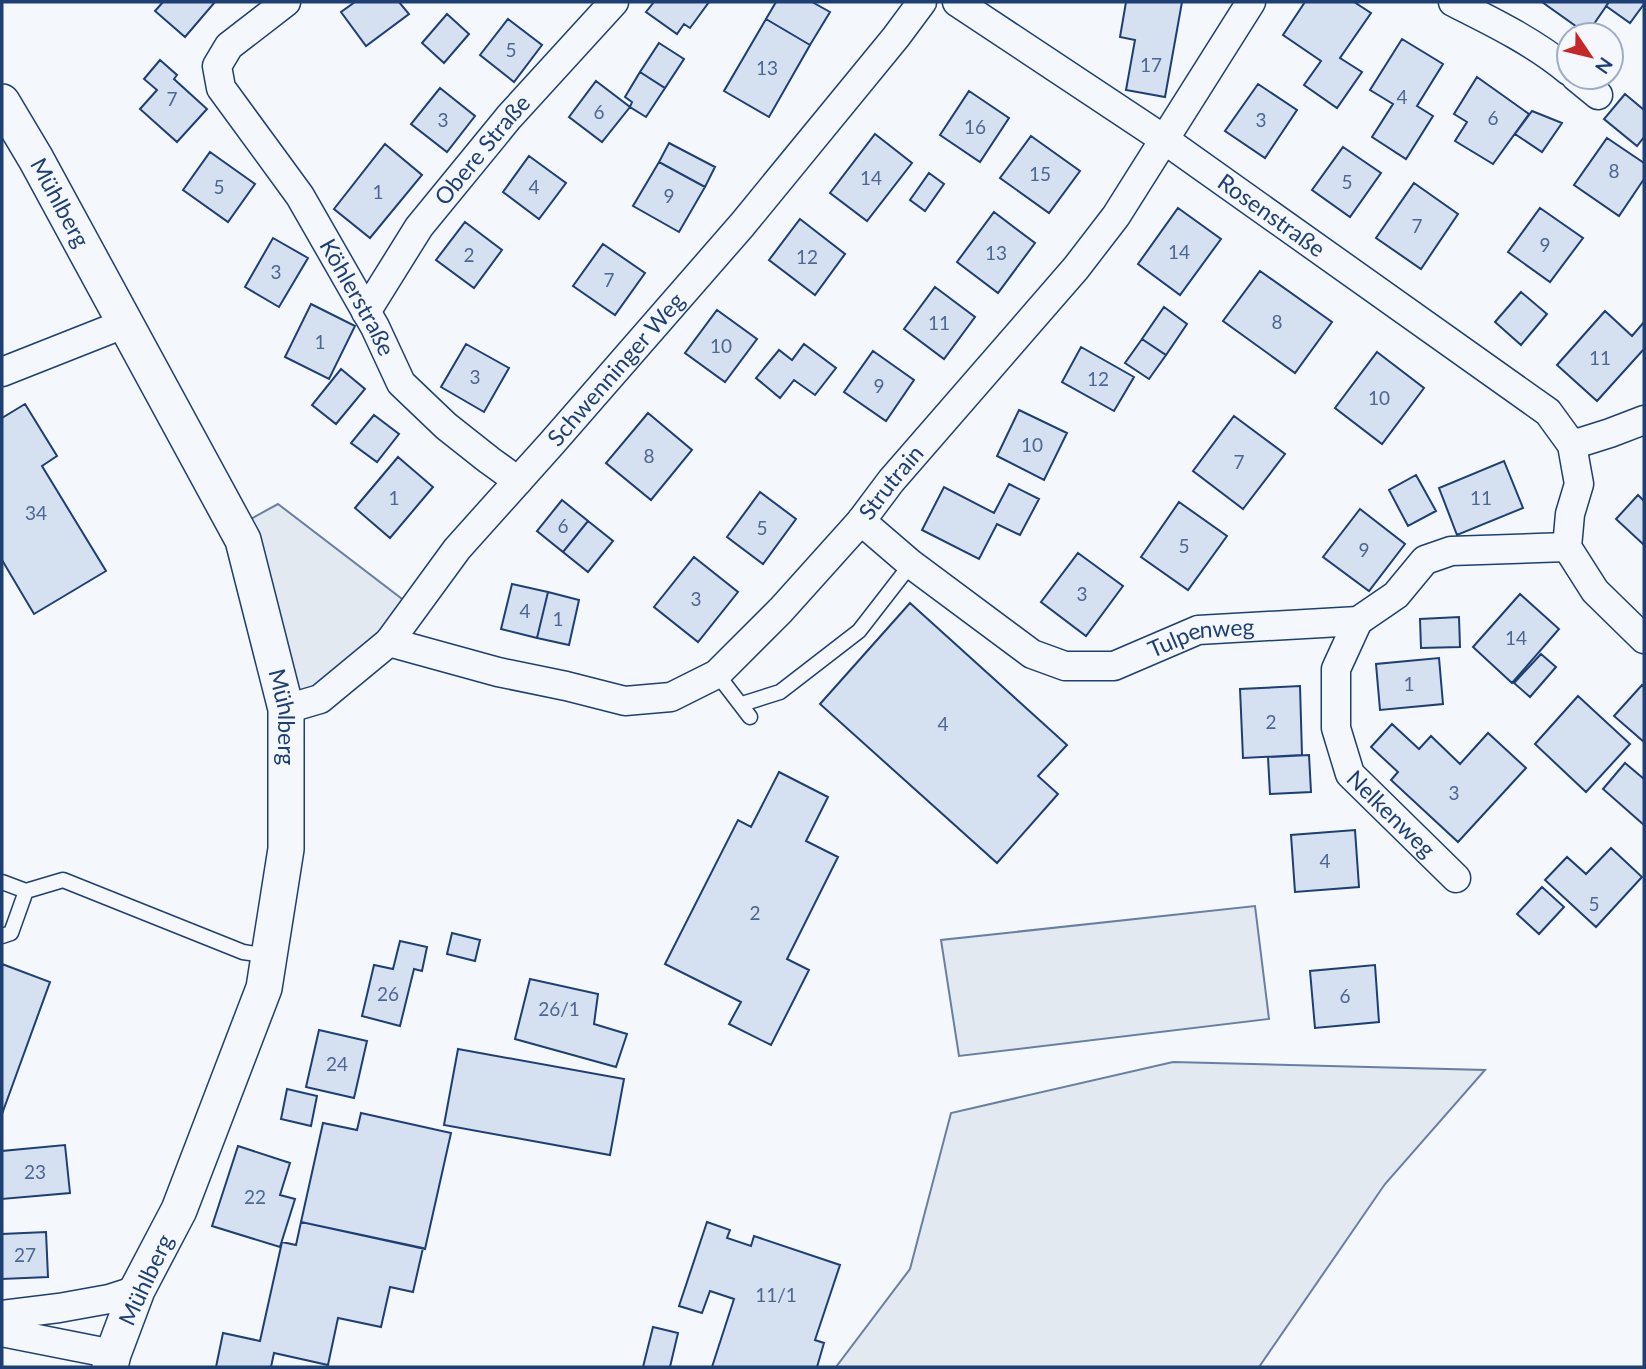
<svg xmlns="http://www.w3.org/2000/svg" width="1646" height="1369" font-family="Lato,sans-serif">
<rect width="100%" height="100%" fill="#f4f7fb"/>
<path fill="#e3e9f0" stroke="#687fa3" stroke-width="2" d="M278 504 406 602 380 638 324 689 292 698 247 521Z
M1255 906 1269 1019 959 1056 941 940Z
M1173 1062 1485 1070 1385 1184 1259 1367H836L910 1269 951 1113Z"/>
<path fill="#d5e0f0" stroke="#1d3f73" stroke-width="2" d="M163 2H215L185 37 155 11Z
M355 2H399L409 14 366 46 341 12Z
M654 2H709L690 28 684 24 677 34 646 12Z
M776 2H812L830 12 810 45 766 19Z
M1126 2H1182L1165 97 1126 90 1135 40 1120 37Z
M1305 2H1354L1371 13 1340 58 1362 72 1337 108 1304 85 1321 61 1283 35Z
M1542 2H1609L1587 34Z
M1609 2H1644V4L1630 23 1606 6Z
M447 14 469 34 444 63 422 43Z
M508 19 542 45 514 82 480 55Z
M766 19 810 45 769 117 724 91Z
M1402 39 1443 64 1417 106 1433 116 1406 159 1372 137 1393 104 1370 90Z
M659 43 684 59 665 88 640 72Z
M160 60 177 75 174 79 207 109 177 142 140 109 157 90 144 79Z
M640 72 665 88 646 117 630 107 632 102 625 97Z
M1477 77 1529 114 1493 164 1455 141 1467 122 1454 114Z
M596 81 630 107 602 142 569 117Z
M1258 84 1297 110 1265 158 1225 131Z
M440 88 475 116 447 152 411 124Z
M969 91 1009 118 980 162 940 135Z
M1625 94 1644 110V137L1637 146 1604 119Z
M1532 111 1562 123 1542 152 1515 134Z
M875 134 912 163 867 221 830 193Z
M1031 136 1080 171 1049 213 1000 178Z
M1607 138 1644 163V179L1619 216 1574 185Z
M669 143 715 167 705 187 659 162Z
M385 144 422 175 370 238 334 209Z
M1343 147 1381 173 1350 217 1312 190Z
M210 152 255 184 228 222 183 190Z
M529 156 566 183 539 219 503 192Z
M659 162 705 187 679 232 633 206Z
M929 173 944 184 925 211 910 200Z
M1414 183 1458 214 1421 269 1376 238Z
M1178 208 1221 239 1180 295 1138 264Z
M1540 208 1583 238 1550 282 1508 252Z
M994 212 1035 243 998 293 957 262Z
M800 219 845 254 815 295 769 260Z
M465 222 502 250 474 288 436 260Z
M273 238 308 258 279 307 245 287Z
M603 244 645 273 615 315 573 286Z
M1260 271 1332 322 1295 373 1223 321Z
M935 287 975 317 944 359 904 329Z
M1521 292 1547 314 1521 345 1495 322Z
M311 304 355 326 329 379 285 357Z
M1164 307 1187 324 1166 355 1142 339Z
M717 310 757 339 725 382 685 353Z
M1605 311 1632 336 1644 322V350H1643L1597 401 1557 365Z
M1142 339 1166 355 1149 379 1125 363Z
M466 344 509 368 484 412 441 387Z
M804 344 836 368 815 395 794 380 780 398 756 378 779 350 792 360Z
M1081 347 1134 377 1114 411 1062 382Z
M873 351 914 380 886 421 844 392Z
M1377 352 1424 388 1382 444 1335 408Z
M341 369 365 389 336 424 312 405Z
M25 404 57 456 42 466 106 571 34 614 2 560V418Z
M1019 410 1067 433 1044 480 997 456Z
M648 413 692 450 651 500 606 463Z
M374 415 399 434 377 462 351 443Z
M1234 416 1285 454 1243 509 1193 471Z
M398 457 433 487 390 538 355 508Z
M1504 461 1523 508 1457 535 1439 488Z
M1416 475 1436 511 1408 526 1389 490Z
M1009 484 1039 499 1020 535 997 524 979 559 922 530 944 487 994 513Z
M760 492 796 519 763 564 727 537Z
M1638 495 1644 501V545L1616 519Z
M562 500 588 521 563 552 537 531Z
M1179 502 1227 536 1188 590 1141 557Z
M1360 509 1405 544 1369 591 1323 557Z
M588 521 613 541 588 572 563 552Z
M1078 553 1123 586 1086 636 1041 602Z
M694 557 738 592 698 642 654 607Z
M512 584 548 592 537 638 501 629Z
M548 592 579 600 569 645 537 638Z
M1520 594 1559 629 1512 683 1473 647Z
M910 603 1067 745 1038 776 1058 794 997 863 820 704Z
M1459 617 1460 647 1421 648 1420 619Z
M1541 654 1556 667 1530 697 1514 683Z
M1439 658 1443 704 1380 710 1376 664Z
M1642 685 1644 687V742L1614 716Z
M1300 686 1302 755 1243 758 1240 689Z
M1578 696 1630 744 1586 792 1535 744Z
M1392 724 1419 749 1431 736 1460 764 1488 733 1526 768 1458 842 1391 780 1398 772 1371 747Z
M1309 755 1311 792 1270 794 1268 757Z
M1625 763 1644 779V825L1603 789Z
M779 772 828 797 806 841 838 857 787 959 809 970 771 1045 729 1024 741 1002 665 964 738 820 751 827Z
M1355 830 1359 887 1295 892 1291 835Z
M1611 848 1642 877 1596 927 1545 880 1567 857 1586 874Z
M1542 887 1564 907 1539 934 1517 914Z
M452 933 480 940 475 961 447 954Z
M400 941 427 947 422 971 414 969 400 1026 362 1016 374 965 393 969Z
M2 964 50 982 2 1114Z
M1375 965 1379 1022 1315 1028 1310 971Z
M530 979 598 994 594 1024 627 1034 616 1067 515 1039Z
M319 1030 367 1041 354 1098 306 1087Z
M458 1049 624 1079 610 1155 444 1125Z
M287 1089 317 1096 311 1126 281 1119Z
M361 1113 451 1133 425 1249 301 1222 323 1123 357 1130Z
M65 1145 70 1193 2 1199V1151Z
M238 1146 290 1163 280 1195 295 1199 280 1247 212 1226Z
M301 1222 423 1248 413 1292 390 1287 381 1327 338 1318 328 1365 274 1353 271 1367H216L223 1333 260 1341 282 1242 296 1245Z
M707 1222 730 1230 727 1238 751 1246 754 1236 840 1265 815 1340 824 1343 817 1367H712L734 1299 710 1291 702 1313 679 1306Z
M46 1232 48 1277 2 1279V1234Z
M653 1327 678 1333 670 1367H643Z"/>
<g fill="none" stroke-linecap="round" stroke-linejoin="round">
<defs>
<path id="service" d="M717 674 750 717
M742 704 780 692 859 631 911 564
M2 882 26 891
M2 936 11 933 26 891 63 880 243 952 269 956"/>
<g id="minor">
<path id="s1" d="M286 2 229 46 217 66 221 88 300 196 375 327 401 383 446 426 489 460 518 481"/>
<path id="s2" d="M957 2 1165 140 1548 412 1572 445 1579 484 1570 514 1567 547 1595 591 1644 639"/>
<path d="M1453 2C1493 22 1534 42 1569 71"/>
<path d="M1576 77 1598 95"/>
<path id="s3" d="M366 312 419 227 509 117 614 2"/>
<path d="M2 372 126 323"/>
<path d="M1572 445 1610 433 1644 420"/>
<path id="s4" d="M861 521 911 564 1032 654 1065 666H1114L1198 630 1358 621 1396 595 1425 560 1451 551 1567 547"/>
<path id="s5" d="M1358 621 1336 669V728L1350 774 1456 878"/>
<path id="s6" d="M389 642 498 672 566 686 625 701 671 697 717 674 781 610 861 521 891 481 1076 268 1116 216 1251 2"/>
<path id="s7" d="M286 709 320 699 389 642 457 549 552 443 742 225 896 37 922 2"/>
<path d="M2 1315 59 1308 109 1299 137 1290"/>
<path d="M2 1332 113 1354"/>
</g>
<g id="tertiary">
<path id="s8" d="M2 102 36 159 243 540 286 709V849L264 988 179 1210 137 1290 113 1354 110 1367"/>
</g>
</defs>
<use href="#service" stroke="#1d3f73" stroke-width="17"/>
<use href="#minor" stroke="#1d3f73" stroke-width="31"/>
<use href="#tertiary" stroke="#1d3f73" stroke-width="38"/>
<use href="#service" stroke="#f4f7fb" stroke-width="14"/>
<use href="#minor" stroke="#f4f7fb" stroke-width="28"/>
<use href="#tertiary" stroke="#f4f7fb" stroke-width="35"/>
</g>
<g text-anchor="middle" stroke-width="5" stroke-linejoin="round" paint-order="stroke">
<g font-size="19" fill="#4b6792">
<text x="511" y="57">5</text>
<text x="1151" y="72">17</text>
<text x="767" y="75">13</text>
<text x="1402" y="104">4</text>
<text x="172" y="106">7</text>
<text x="599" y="119">6</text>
<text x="1493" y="125">6</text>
<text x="443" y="127">3</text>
<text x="1261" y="127">3</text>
<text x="975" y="134">16</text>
<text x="1614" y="178">8</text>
<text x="1040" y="181">15</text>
<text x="871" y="185">14</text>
<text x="1347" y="189">5</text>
<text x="219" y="194">5</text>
<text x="534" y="194">4</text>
<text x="378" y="199">1</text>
<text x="669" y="203">9</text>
<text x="1417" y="233">7</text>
<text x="1545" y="252">9</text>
<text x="1179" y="259">14</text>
<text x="996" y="260">13</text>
<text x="469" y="262">2</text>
<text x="807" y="264">12</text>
<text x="276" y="279">3</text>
<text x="609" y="287">7</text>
<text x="1277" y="329">8</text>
<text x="939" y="330">11</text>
<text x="320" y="349">1</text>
<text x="721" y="353">10</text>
<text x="1600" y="365">11</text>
<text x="475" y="384">3</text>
<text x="1098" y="386">12</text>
<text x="879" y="393">9</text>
<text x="1379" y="405">10</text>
<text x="1032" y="452">10</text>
<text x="649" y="463">8</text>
<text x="1239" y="469">7</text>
<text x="394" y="505">1</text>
<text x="1481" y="505">11</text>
<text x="36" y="520">34</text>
<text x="563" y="533">6</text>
<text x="762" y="535">5</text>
<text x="1184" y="553">5</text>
<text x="1364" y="557">9</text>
<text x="1082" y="601">3</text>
<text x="696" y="606">3</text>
<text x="525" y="618">4</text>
<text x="558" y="626">1</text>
<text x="1516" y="645">14</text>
<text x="1409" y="691">1</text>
<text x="1271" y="729">2</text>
<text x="943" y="731">4</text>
<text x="1454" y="800">3</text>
<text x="1325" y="868">4</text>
<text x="1594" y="911">5</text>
<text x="755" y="920">2</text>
<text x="388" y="1001">26</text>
<text x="1345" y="1003">6</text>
<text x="559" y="1016">26/1</text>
<text x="337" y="1071">24</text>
<text x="35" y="1179">23</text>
<text x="255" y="1204">22</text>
<text x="25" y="1262">27</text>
<text x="776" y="1302">11/1</text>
</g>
<g font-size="23" fill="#1d3f73" stroke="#f4f7fb">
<text dy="8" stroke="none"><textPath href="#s3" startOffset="200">Obere Straße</textPath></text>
<text dy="8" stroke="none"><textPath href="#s8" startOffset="116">Mühlberg</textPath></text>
<text dy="8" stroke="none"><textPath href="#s2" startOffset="380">Rosenstraße</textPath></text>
<text dy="8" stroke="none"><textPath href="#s1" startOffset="368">Köhlerstraße</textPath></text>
<text dy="8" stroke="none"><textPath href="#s7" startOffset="480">Schwenninger Weg</textPath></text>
<text dy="8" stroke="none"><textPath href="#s6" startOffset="600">Strutrain</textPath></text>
<text dy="8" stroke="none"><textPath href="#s4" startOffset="394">Tulpenweg</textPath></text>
<text dy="8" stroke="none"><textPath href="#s8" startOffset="682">Mühlberg</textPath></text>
<text dy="8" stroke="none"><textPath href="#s5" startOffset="217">Nelkenweg</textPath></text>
<text transform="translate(146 1280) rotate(-65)" y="8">Mühlberg</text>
</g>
</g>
<rect width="1646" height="1369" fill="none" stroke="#1d3f73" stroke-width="7"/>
<g transform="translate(1590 56) rotate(125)"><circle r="33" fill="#f4f7fb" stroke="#9eadc5" stroke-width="2"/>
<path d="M0-5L12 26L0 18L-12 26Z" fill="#c62828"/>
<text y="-10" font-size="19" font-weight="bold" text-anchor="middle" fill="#1d3f73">N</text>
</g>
</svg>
